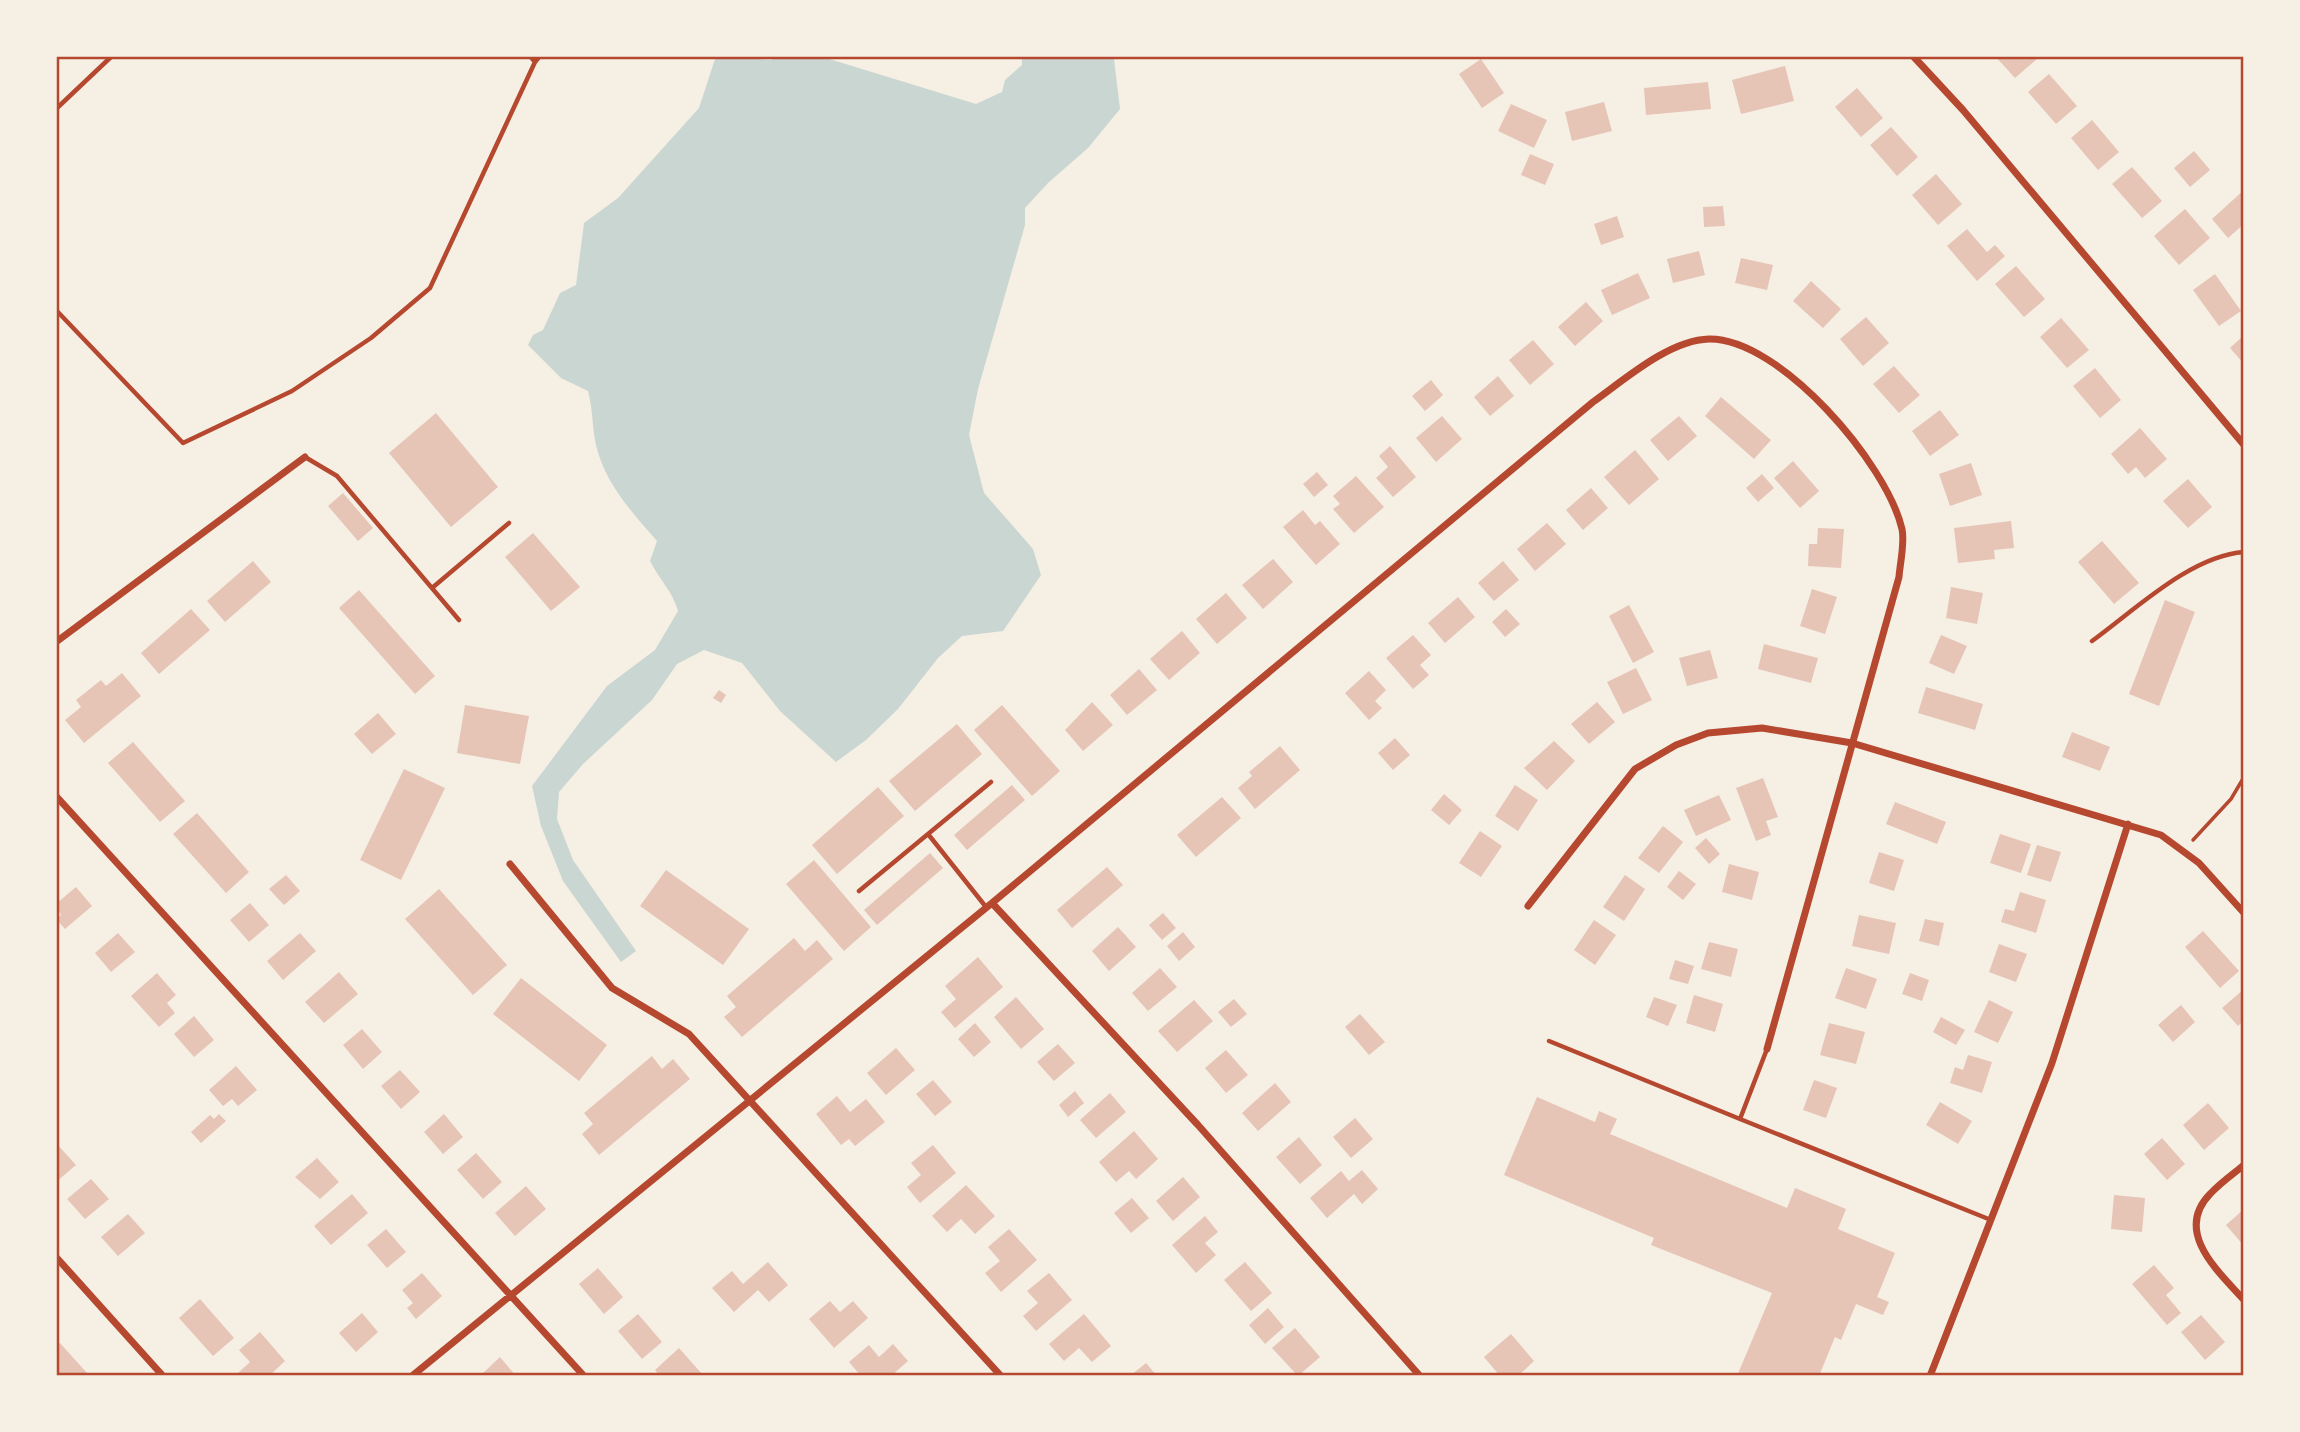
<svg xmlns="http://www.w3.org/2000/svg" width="2300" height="1432" font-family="'Archivo Narrow',sans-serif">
<rect width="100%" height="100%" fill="#f6efe4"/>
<path fill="#c9d6d2" d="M716 56 771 60 776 56 826 58 976 104 1002 92 1005 80 1022 65V56H1116L1114 59 1120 109 1088 148 1048 183 1025 208V225L978 389 969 435 984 493 1033 549 1041 575 1003 631 962 636 938 658 898 709 866 740 836 762 780 711 742 663 704 650 677 664 652 700 583 764 559 792 557 819 573 860 636 951 621 962 563 881 541 826 532 786 607 686 655 650 678 611C673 592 659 579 650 561L657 541C632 512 605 484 596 445 592 427 593 409 588 391L561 378 528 345 533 335 543 330 560 293 576 285 584 223 618 198 699 108Z"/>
<path fill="#e6c5b7" d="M1995 56H2033L2037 59 2015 78Z
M1481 59 1504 93 1482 108 1459 74Z
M1785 66 1794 101 1741 114 1732 80Z
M2049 74 2077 106 2056 124 2028 92Z
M1708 82 1711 109 1646 115 1644 88Z
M1857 88 1883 118 1861 137 1835 107Z
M1604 102 1612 131 1572 141 1565 112Z
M1511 104 1547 120 1534 148 1498 131Z
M2092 120 2119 152 2098 170 2071 138Z
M1891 127 1918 157 1897 176 1870 145Z
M2194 151 2210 170 2190 187 2174 168Z
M1530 154 1554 164 1545 185 1521 175Z
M2132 167 2162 201 2142 218 2112 184Z
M1936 174 1962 204 1938 225 1912 195Z
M2244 190V224L2228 238 2212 219Z
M1723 206 1725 226 1704 227 1703 207Z
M2185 209 2210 238 2179 265 2154 236Z
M1617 216 1624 237 1601 245 1594 224Z
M1967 229 1987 252 1995 245 2005 256 1977 281 1947 246Z
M1699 251 1705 275 1673 283 1667 259Z
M1741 258 1773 265 1767 290 1735 283Z
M2016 266 2045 299 2024 317 1995 284Z
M1638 273 1650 298 1612 315 1601 290Z
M2215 274 2241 311 2219 326 2193 290Z
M1811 281 1841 309 1823 328 1793 301Z
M1586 302 1603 321 1575 346 1558 327Z
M1866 317 1889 343 1863 366 1840 339Z
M2061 318 2089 350 2067 368 2040 337Z
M2244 335V364L2230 348Z
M1533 340 1554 364 1530 385 1509 360Z
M1894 366 1920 395 1899 413 1873 384Z
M2095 368 2121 400 2100 418 2073 386Z
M1498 376 1514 396 1490 416 1474 397Z
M1431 380 1443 395 1425 411 1412 396Z
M1721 397 1771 440 1754 459 1705 416Z
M1940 410 1959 435 1930 456 1912 431Z
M436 413 498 487 451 527 389 453Z
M1442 416 1462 439 1436 462 1416 438Z
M1679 416 1697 436 1668 461 1650 440Z
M2140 428 2167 459 2145 478 2136 467 2128 474 2111 454Z
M1390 446 1416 477 1393 497 1376 478 1388 467 1379 456Z
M1635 450 1659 479 1629 505 1604 477Z
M1793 461 1819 491 1800 508 1774 478Z
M1971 463 1982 495 1950 506 1939 474Z
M1317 472 1328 485 1314 497 1303 484Z
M1762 474 1774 488 1758 502 1746 488Z
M1356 476 1384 507 1354 533 1333 509 1340 504 1333 496Z
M2188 479 2212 507 2188 528 2163 501Z
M1591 488 1608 508 1583 530 1566 510Z
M343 493 373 528 358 541 328 506Z
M1303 510 1315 525 1320 521 1340 544 1316 565 1283 527Z
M2011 521 2014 548 1994 550 1995 559 1958 563 1954 528Z
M1547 523 1566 544 1535 571 1517 549Z
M1818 528 1844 529 1841 568 1808 566 1809 544H1817Z
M533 533 580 587 551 611 505 557Z
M2102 541 2139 583 2114 604 2078 562Z
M1273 559 1293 582 1263 609 1242 585Z
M253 561 271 582 225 622 207 601Z
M1503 561 1519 580 1494 601 1478 583Z
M1951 587 1983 593 1977 624 1946 618Z
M1812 589 1837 597 1825 634 1800 626Z
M359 590 435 676 415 694 339 608Z
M1226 593 1247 618 1217 644 1196 619Z
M1458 597 1475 617 1445 643 1428 623Z
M2165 600 2195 612 2159 706 2129 694Z
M1629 605 1654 652 1633 663 1609 616Z
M191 609 210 630 159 674 141 653Z
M1506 609 1520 624 1505 637 1492 622Z
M1182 631 1200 653 1169 680 1150 659Z
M1413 635 1431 655 1420 665 1429 675 1413 689 1386 658Z
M1941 635 1967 646 1954 674 1929 663Z
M1764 644 1818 658 1811 683 1758 669Z
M1710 650 1718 678 1687 686 1679 658Z
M1636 668 1652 700 1623 714 1607 682Z
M1139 669 1157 690 1127 715 1110 695Z
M1369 671 1386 690 1375 701 1382 708 1369 720 1345 693Z
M122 673 141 696 84 743 65 720 81 707 76 700 101 680 106 686Z
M1926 687 1983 704 1975 730 1918 713Z
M719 690 726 695 721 703 713 698Z
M1092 702 1113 725 1083 751 1065 730Z
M1597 702 1615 722 1589 744 1571 724Z
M465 705 529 716 520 764 457 753Z
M1002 705 1060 771 1032 796 974 730Z
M378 713 396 734 372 754 354 734Z
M957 724 982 754 915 811 889 781Z
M2072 732 2110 747 2100 771 2062 757Z
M1395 738 1410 755 1393 770 1378 753Z
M1554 741 1575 761 1547 790 1524 768Z
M133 742 185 801 160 822 108 763Z
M1280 746 1300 770 1255 809 1238 788 1252 776 1249 772Z
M404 769 445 788 401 880 360 860Z
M1763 778 1778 817 1766 821 1771 835 1756 841 1736 788Z
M1012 785 1025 800 967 850 954 835Z
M1515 785 1538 800 1518 831 1495 816Z
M878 787 904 816 837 874 812 845Z
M1444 794 1462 810 1449 825 1431 810Z
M1719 795 1731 820 1696 836 1684 810Z
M1222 797 1241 818 1196 857 1177 835Z
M1895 802 1946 822 1937 844 1886 824Z
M197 813 249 872 226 893 173 834Z
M1663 826 1683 842 1659 873 1638 858Z
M1480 831 1502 846 1481 877 1459 863Z
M2000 834 2031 844 2021 873 1990 863Z
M1706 838 1720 854 1709 864 1695 848Z
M2037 845 2061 852 2051 882 2027 875Z
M1879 852 1904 860 1894 891 1869 883Z
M930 853 943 868 877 925 864 910Z
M814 860 871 927 844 951 786 884Z
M1729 864 1759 872 1752 900 1722 892Z
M1107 867 1123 885 1072 928 1057 910Z
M666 870 749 929 723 965 640 906Z
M1679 871 1696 884 1683 900 1667 887Z
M286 875 300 891 284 905 269 889Z
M1625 875 1645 889 1624 921 1603 907Z
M76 887 92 906 65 929 56 919 61 915 56 904Z
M439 889 507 965 473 995 405 919Z
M2020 892 2046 900 2036 933 2001 922 2005 909 2014 911Z
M250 903 269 925 249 942 230 920Z
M1163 913 1176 928 1162 940 1149 925Z
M1859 915 1896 923 1889 954 1852 946Z
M1925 919 1944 923 1939 946 1919 941Z
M1594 920 1616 935 1595 965 1574 950Z
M1118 927 1136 947 1109 971 1092 951Z
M2203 931 2239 971 2220 988 2185 947Z
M1183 932 1195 947 1179 961 1167 946Z
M118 933 135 952 111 972 95 953Z
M300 933 316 951 283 980 267 961Z
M794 938 805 951 817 940 833 959 742 1037 724 1017 736 1007 727 996Z
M1709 942 1738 949 1731 977 1701 969Z
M1999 944 2027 954 2016 982 1989 972Z
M978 957 1003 987 955 1028 941 1012 956 999 945 986Z
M1675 960 1694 966 1688 984 1669 979Z
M1160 968 1177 987 1148 1011 1132 993Z
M1846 968 1877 979 1866 1009 1835 998Z
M339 972 358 994 324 1023 305 1002Z
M157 973 176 995 167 1003 175 1013 159 1027 131 996Z
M1910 973 1929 980 1922 1001 1902 994Z
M521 978 607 1045 579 1081 493 1014Z
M2244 989V1020L2238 1026 2222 1008Z
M1694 995 1723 1004 1715 1032 1686 1023Z
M1016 997 1044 1029 1021 1049 994 1017Z
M1654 997 1677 1005 1668 1026 1646 1017Z
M1234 999 1247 1014 1231 1027 1218 1012Z
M1194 1000 1213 1021 1177 1052 1158 1031Z
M1989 1000 2013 1012 1998 1043 1974 1032Z
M2181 1005 2195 1022 2173 1042 2158 1025Z
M1360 1014 1385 1042 1369 1055 1345 1027Z
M194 1016 214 1040 194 1057 174 1034Z
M1941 1017 1965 1030 1956 1045 1933 1032Z
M975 1023 991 1042 974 1057 958 1039Z
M1829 1023 1865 1032 1856 1064 1820 1055Z
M362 1029 382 1052 363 1069 343 1045Z
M1058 1044 1075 1063 1054 1081 1037 1062Z
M896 1048 915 1070 886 1095 867 1073Z
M1226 1050 1248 1075 1226 1093 1205 1068Z
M1968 1055 1992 1062 1982 1093 1950 1083 1955 1067 1963 1070Z
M652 1056 662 1069 673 1059 690 1079 599 1155 582 1134 593 1124 584 1113Z
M236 1066 257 1090 238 1106 232 1099 223 1106 209 1090Z
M400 1070 420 1092 401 1109 381 1086Z
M933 1080 952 1102 935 1116 916 1094Z
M1814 1080 1837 1088 1826 1118 1803 1110Z
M1275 1083 1291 1102 1258 1131 1242 1113Z
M1075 1091 1084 1103 1068 1117 1059 1105Z
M1110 1093 1126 1112 1096 1138 1080 1120Z
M837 1096 850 1112 866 1099 885 1122 855 1146 849 1139 841 1145 816 1114Z
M1537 1097 1595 1122 1599 1111 1617 1119 1610 1134 1787 1208 1795 1188 1846 1209 1838 1229 1895 1253 1877 1297 1889 1302 1883 1315 1856 1304 1841 1340 1835 1337 1819 1376H1737L1772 1293 1651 1245 1654 1238 1504 1175Z
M1940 1102 1972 1121 1958 1144 1926 1125Z
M2208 1103 2229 1128 2204 1150 2183 1125Z
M219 1114 226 1121 201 1143 191 1132 210 1115 214 1119Z
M444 1114 463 1137 443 1154 424 1132Z
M1355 1118 1373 1139 1351 1158 1333 1137Z
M1134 1131 1158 1159 1136 1179 1129 1171 1116 1182 1099 1162Z
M1299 1137 1322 1165 1300 1184 1276 1157Z
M2162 1138 2185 1164 2167 1180 2144 1154Z
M56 1143 76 1165 56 1182Z
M933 1145 956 1173 920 1203 907 1187 921 1175 911 1163Z
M476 1153 502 1182 483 1199 457 1170Z
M317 1158 339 1182 320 1199 295 1177Z
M1362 1170 1378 1189 1362 1204 1354 1194 1327 1218 1310 1198 1341 1171 1349 1181Z
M1183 1177 1200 1197 1173 1221 1156 1201Z
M91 1179 109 1199 85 1219 67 1199Z
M966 1185 995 1216 975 1234 961 1219 947 1232 932 1216Z
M526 1186 546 1209 515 1236 495 1213Z
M352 1194 368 1213 331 1245 314 1226Z
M2114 1195 2145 1198 2142 1232 2111 1229Z
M1132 1198 1149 1218 1131 1233 1114 1213Z
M2244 1209V1246L2226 1225Z
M128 1214 145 1233 118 1256 101 1237Z
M1205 1216 1218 1232 1205 1243 1216 1255 1196 1273 1172 1245Z
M386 1229 406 1252 387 1268 367 1245Z
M1009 1229 1037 1260 1001 1292 985 1273 1000 1261 988 1247Z
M768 1262 788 1285 769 1302 758 1290 734 1312 712 1288 732 1271 743 1284Z
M1245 1262 1272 1293 1251 1311 1224 1280Z
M2154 1265 2174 1288 2166 1295 2181 1313 2167 1325 2132 1284Z
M598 1268 623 1297 604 1314 579 1284Z
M422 1273 442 1296 416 1319 407 1308 413 1303 402 1290Z
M1049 1273 1072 1300 1036 1331 1023 1316 1038 1303 1027 1291Z
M200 1299 234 1338 213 1356 179 1318Z
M830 1301 840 1312 853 1301 868 1318 834 1348 809 1319Z
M1268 1308 1284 1327 1265 1344 1249 1325Z
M362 1313 378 1332 356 1352 339 1333Z
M638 1314 662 1342 642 1359 618 1331Z
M1084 1314 1111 1346 1092 1362 1079 1348 1064 1361 1049 1344Z
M2201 1315 2225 1342 2205 1360 2181 1332Z
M1295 1328 1320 1357 1298 1376 1272 1348Z
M260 1332 285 1361 269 1376H239L237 1374 250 1362 239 1350Z
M1511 1334 1534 1361 1518 1376H1500L1484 1357Z
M60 1343 87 1373 84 1376H56V1346Z
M893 1344 908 1361 891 1376H861L849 1362 869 1345 879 1357Z
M679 1348 702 1374 699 1376H660L655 1370Z
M500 1357 516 1376H482L481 1375Z
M1146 1363 1157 1376H1130Z"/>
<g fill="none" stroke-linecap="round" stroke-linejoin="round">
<path stroke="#b5482f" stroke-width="3.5" d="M2193 840 2231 799 2244 777"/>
<path stroke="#b5482f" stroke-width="4.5" d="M530 56 535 62 540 56
M56 109 112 56
M56 310 183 443 292 391 371 338 430 288 535 62
M305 457 337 476 459 620
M432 588 509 523
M2092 641C2135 610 2190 556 2244 552
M928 834 986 907
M859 891 991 782
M1549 1041 1740 1119 1767 1049
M1740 1119 1991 1220"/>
<path stroke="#b5482f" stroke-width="7" d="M1913 56 1963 110 2244 445
M56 642 305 457
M56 796 584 1376
M510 864 612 988 689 1034 1001 1376
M992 903 1198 1125 1420 1376
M1528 906 1635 769 1676 745 1708 733 1762 728 1852 743 2161 835 2199 863 2244 913
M2244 1165C2233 1174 2220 1183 2210 1194 2173 1232 2219 1272 2244 1300
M56 1257 163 1376
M412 1376 992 903 1593 402C1624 380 1669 340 1709 339 1780 338 1887 464 1902 529 1905 543 1900 563 1899 577L1767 1049
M1930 1376 2052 1063 2128 824"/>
</g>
<rect width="2300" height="1432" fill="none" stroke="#f6efe4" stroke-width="116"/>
<rect x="58" y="58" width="2184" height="1316" fill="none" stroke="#b5482f" stroke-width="2.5"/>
</svg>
